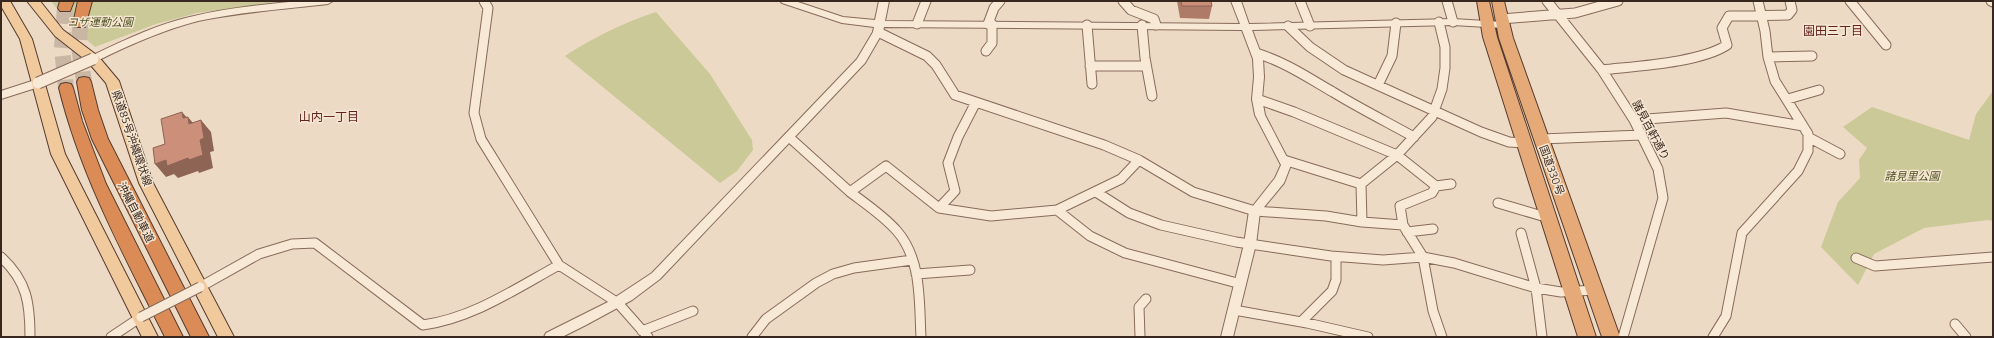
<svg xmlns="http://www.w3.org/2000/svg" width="1994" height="338" font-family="Bitter,'Noto Sans JP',serif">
<rect width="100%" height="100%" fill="#eddac4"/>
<path fill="#cbc998" d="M51 1H283L197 13 156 24 95 47 72 27Z
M656 12 710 74 752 140 753 150 737 171 720 183 565 56C594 37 623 23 656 12Z
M1993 91V221L1988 220 1924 228 1874 254 1858 285 1821 247 1838 202 1860 178 1859 160 1867 148 1843 127 1872 107 1969 140 1976 114Z"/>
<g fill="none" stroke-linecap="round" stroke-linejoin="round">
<path stroke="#c9b6a3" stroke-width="16" stroke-dasharray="16 8" stroke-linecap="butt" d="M65 8 62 48 66 88
M80 24 79 46 84 82"/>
<defs>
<path id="minor" d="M484 1 488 8 474 113 481 139 559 265 618 303 648 337
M1123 1 1131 10 1154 19 1156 25
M1300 1 1310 26
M1447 1 1453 22
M1547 1 1602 70 1634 120 1658 169 1663 198 1623 337
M1850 1 1886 45
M1991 1 1993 2
M1501 19 1575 13 1618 1
M917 24 926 1
M988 24 994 8 1000 1
M1087 25 1092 84
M1142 25 1145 58 1152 96
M1288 26 1310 47 1344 70 1481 132 1509 142 1524 143
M878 32 927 56 936 65 955 95 1104 145 1139 160 1193 192 1255 211 1326 216 1362 222 1403 225
M986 51 992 43V24
M1256 53C1285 62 1307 77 1333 92 1359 108 1387 122 1414 137
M1768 57 1812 56
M1090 66H1146
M1602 70C1637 66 1699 63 1727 45L1722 28 1729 16 1788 15 1792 10 1790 1
M1378 85 1392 56 1396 23
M1257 99 1294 112 1397 155 1436 186 1432 193 1400 206 1403 225 1423 257 1433 311 1442 337
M1788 99 1819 90
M1634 120 1726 113 1803 126
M789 137 850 192 886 166 939 208 991 216 1057 210 1121 179 1139 160
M1808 137 1840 154
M1541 139 1642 135
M1284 160 1361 184 1362 222
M1361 184 1397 155 1432 117 1442 89 1445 68V47L1439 22
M1436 186 1451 184
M850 192C866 204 884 216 897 231 922 260 919 302 921 337
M1096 192 1129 213 1161 225 1236 242 1331 256 1383 260 1423 257 1454 263 1536 288 1561 292 1595 290
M1498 203 1549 218
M939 208 955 191 948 163 958 137 976 102
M1057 210 1090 236 1125 253 1241 284
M1407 232 1433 229
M1521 233 1536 288 1542 337
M1 257C27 281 30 303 30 337
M1856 258 1875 266 1993 257
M916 274 970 270
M200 287 259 254 292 244 315 243 423 325C473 318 515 289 559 265
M1234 310 1307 323 1368 337
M1301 322 1332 291 1336 280V257
M1955 324 1966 337
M642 331 693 311
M111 337 141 317
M752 337 766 319 816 283 833 274 854 268 912 260
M1140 337 1139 307 1146 299
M1713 337 1726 316 1742 233 1798 171 1808 151V134L1775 81 1768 57 1765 31 1758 1"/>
<path id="tertiary" d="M299 1H333L328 4C285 9 241 12 198 21 163 30 129 45 97 61H89L88 59 89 57C118 43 147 29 178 20 217 9 258 5 299 1Z
M780 1H795L843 17 875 20 879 1H889L885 21 1240 24 1231 1H1241L1249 24 1453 19 1503 22 1508 25 1503 28 1453 25 1252 30 1263 59 1264 77 1262 99 1265 115 1291 165 1284 183 1260 212 1256 244 1233 337H1221L1244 244 1249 211 1275 178 1281 165 1255 115 1252 99 1254 77 1253 59 1242 30 884 27 883 32 865 63 660 279 632 300 586 325 562 337H544L546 333 608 302 652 273 857 59 873 32 874 27 842 23 782 3Z
M38 79 42 80 43 83 42 86 1 99V91Z"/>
<path id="primary" d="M1 1H10L32 39 65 154 158 337H142L51 154 20 39 1 6Z
M27 1H40L63 30 98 56 119 81 153 183 234 337H218L139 183 106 83 88 62 55 36Z"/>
<path id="trunk" d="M1477 1H1489L1497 37 1596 337H1578L1483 37Z
M1492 1H1504L1513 38 1620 337H1602L1499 38Z"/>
<path id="motorway" d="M60 1H74L70 11H60L58 8Z
M78 1H92L85 27H75L73 24Z
M84 77 89 78 91 82 98 110 108 139 209 337H191L92 139 82 110 77 82 79 78Z
M66 83 71 84 73 88 82 121 106 184 183 337H165C124 255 81 177 59 88L61 84Z"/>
</defs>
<use href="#minor" stroke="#886b5a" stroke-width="11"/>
<use href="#tertiary" stroke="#886b5a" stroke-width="2"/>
<use href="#primary" stroke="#553b2f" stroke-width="2"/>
<use href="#trunk" stroke="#553b2f" stroke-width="2"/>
<use href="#motorway" stroke="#553b2f" stroke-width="2"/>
<use href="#minor" stroke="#f8e9d7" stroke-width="9"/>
<use href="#tertiary" fill="#f8e9d7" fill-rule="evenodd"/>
<use href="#primary" fill="#f0c99c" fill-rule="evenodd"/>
<use href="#trunk" fill="#e6aa79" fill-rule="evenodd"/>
<use href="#motorway" fill="#db8c56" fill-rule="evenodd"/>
<defs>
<path id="minor-bridge" d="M141 317 200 287"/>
<path id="tertiary-bridge" d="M38 83 93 59"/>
</defs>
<use href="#minor-bridge" stroke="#886b5a" stroke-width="11" stroke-linecap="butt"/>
<use href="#tertiary-bridge" stroke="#886b5a" stroke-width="13" stroke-linecap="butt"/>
<use href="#minor-bridge" stroke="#f8e9d7" stroke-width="9"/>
<use href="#tertiary-bridge" stroke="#f8e9d7" stroke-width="11"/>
</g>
<path fill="#af7b69" d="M1177 1H1211L1212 6 1209 19 1180 18Z"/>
<path fill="#8e6455" d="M182 112 189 120 188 117 198 129 193 128 183 118Z
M201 120 211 132 214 151 210 152 213 168 199 173 198 171 178 178 174 174 166 177 155 164 166 160 188 158 200 140Z"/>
<path fill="#cb8f7a" stroke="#8e6455" d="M1181 1H1211L1212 6H1182Z
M182 112 183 118 188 117 189 124 201 120 204 138 200 140 203 155 189 160 188 158 167 166 166 160 155 164 153 148 165 144 161 119Z"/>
<g text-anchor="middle" stroke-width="3" stroke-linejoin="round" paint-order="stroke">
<g font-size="11" font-style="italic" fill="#505425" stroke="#f5e6d3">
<text x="100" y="26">コザ運動公園</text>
<text x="1912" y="180">諸見里公園</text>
</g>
<g font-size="11" fill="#38271e" stroke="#f5e6d3">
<text transform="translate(1651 130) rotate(62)" y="4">諸見百軒通り</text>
<text transform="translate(132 138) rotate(71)" y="4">県道85号沖縄環状線</text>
<text transform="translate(1552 170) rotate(70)" y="4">国道330号</text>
<text transform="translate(136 212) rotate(63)" y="4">沖縄自動車道</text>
</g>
<g font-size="12" fill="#64221e" stroke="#f5e6d3">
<text x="1833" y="35">園田三丁目</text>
<text x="329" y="121">山内一丁目</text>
</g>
</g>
<rect width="1994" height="338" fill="none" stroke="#38271e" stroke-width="4"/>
</svg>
